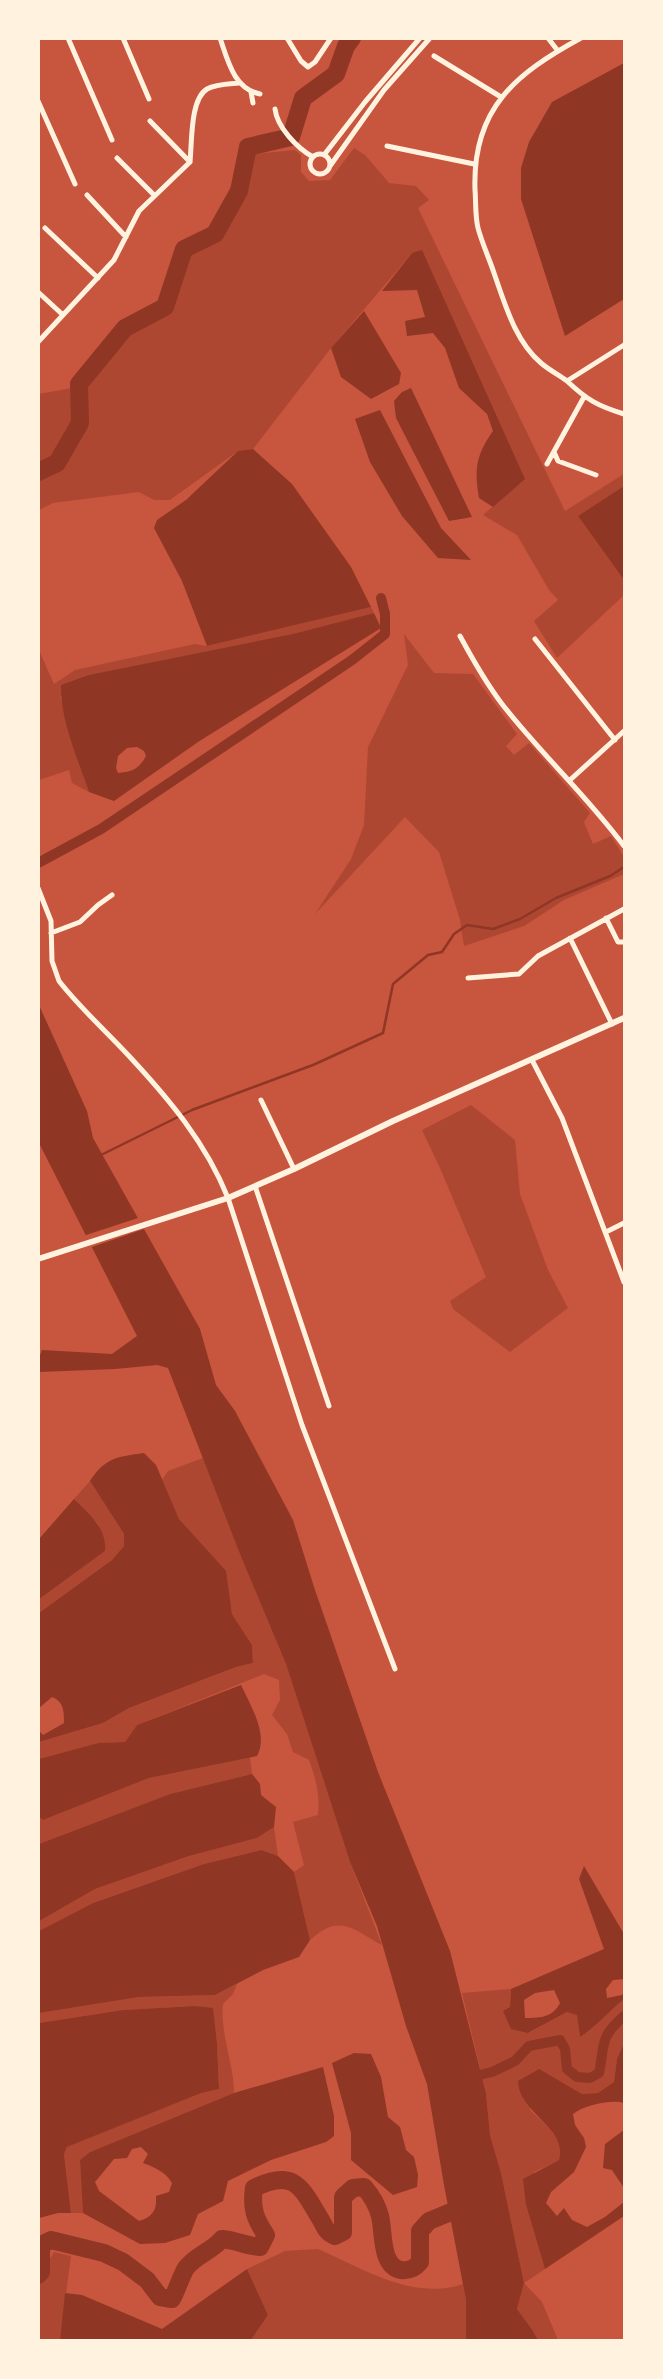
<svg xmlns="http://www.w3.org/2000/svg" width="663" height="2379" font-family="'Times New Roman',serif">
<rect width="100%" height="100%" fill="#c8553d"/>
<path fill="#ae4732" d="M354 148 365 155 389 183 416 186 429 200 418 208 565 511 624 474V486L578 516 624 580V595L557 658 534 621 558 600 549 590 517 535 483 515 524 479 412 253 331 348 253 449 238 451 170 500H154L139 492 53 503 39 510V394L72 388 116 350 134 328 170 310 189 253 215 242 241 200 253 154 295 150 301 155V172L309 181 330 180Z
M371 607 374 613 60 696 89 792 72 783 69 770 39 780 38 648 54 684 75 670 195 644 207 646Z
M404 634 434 673 473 674 517 734 506 746 514 755 529 743 590 813 584 822 593 844 611 836 624 857V874L564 900 524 926 464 946 460 920 439 852 405 817 315 914 351 859 364 825 368 747 408 665Z
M471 1105 515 1140 520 1194 548 1270 568 1308 510 1352 453 1309 450 1301 486 1277 440 1168 422 1130Z
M203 1458 286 1664 350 1862 382 1945C352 1929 340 1913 310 1940L294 1872 304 1865 293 1822 318 1815C320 1795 316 1779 309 1760L293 1752 287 1734 272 1715 280 1700 279 1680 264 1674 137 1725 125 1742 98 1743 39 1759V1742L103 1723 129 1708 236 1667 253 1663 252 1645 232 1614 225 1571 179 1519 162 1480 168 1471Z
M90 1481 124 1534V1546L112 1560 39 1613 38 1599 105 1551 98 1524 74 1499Z
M250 1757 252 1774 170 1794 39 1844 38 1817 43 1820 149 1778Z
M274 1827 278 1856 260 1850 204 1864 93 1903 39 1931 38 1921 95 1889 189 1856 257 1838Z
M237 1984 233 1994 223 2004C220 2035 234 2063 234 2093L90 2152 80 2160 83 2213H71L64 2154 67 2147 201 2092 219 2089 217 2043 213 2009 195 2006 123 2010 39 2023V2013L139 1997 215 1995Z
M511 1989 510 2007 529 2033 567 2012 577 2014 580 2037C596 2027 609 2011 624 1999V2043L617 2059 614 2082 598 2093 582 2094 539 2070 530 2110C545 2124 564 2138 559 2160L534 2172 526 2205 545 2269 524 2283 542 2302 558 2340H538L533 2331 517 2309 524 2283 501 2173 490 2135 486 2093 462 1993Z
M318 2249C364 2269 413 2301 463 2284L466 2300V2340H251L268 2315 247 2269 285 2251Z
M54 2252 71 2256 60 2340H39L38 2278Z"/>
<path fill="#8f3625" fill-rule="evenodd" d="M624 63V299L565 336 521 199V168L529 142 552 102Z
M422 250 525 479 493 507 479 498C474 469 476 455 493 431L487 414 459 388 445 348 433 333 407 336 405 321 425 317 417 290 382 291 412 253Z
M364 311 401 373 399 384 371 399 341 377 331 348Z
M411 388 472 517 449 521 396 418 394 401 402 392Z
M380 410 441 528 471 560 438 558 402 516 370 462 355 419Z
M253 449 292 484 351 567 371 607 207 646 182 581 154 528 157 520 186 500 238 451Z
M624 486V580L578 516Z
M374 613 381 628 198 742 114 801 89 792C78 759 60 720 61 685L89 675 293 634ZM137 747 144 751 146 756C139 769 132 772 118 773L116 768 118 756 127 748Z
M38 1003 87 1111 93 1138 200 1329 216 1385 235 1411 293 1520 315 1590 378 1772 450 1951 486 2093 490 2135 501 2173 524 2283 517 2309 533 2331 538 2340H466V2300L444 2185 427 2084 406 2026 377 1926 350 1862 286 1664 238 1549 168 1368 157 1365 115 1369 39 1372V1358L42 1350 112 1354 137 1336 40 1145Z
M144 1453 156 1465 179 1519 226 1571 232 1614 252 1645 253 1663 236 1667 129 1708 103 1723 39 1742V1731L43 1735 64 1723C64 1711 64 1702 52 1697L39 1708V1613L112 1560 124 1546V1534L90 1481C106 1457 117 1457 144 1453Z
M74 1499C89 1514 107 1528 105 1551L39 1599V1539Z
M241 1685C250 1705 269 1734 257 1756L149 1778 43 1820 39 1817V1759L98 1743 125 1742 137 1725Z
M252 1774 260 1784 261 1795 276 1807 274 1827 257 1838 189 1856 95 1889 39 1921V1844L170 1794Z
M261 1850 278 1856 294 1872 310 1940 299 1957 263 1970 215 1995 139 1997 39 2013V1931L93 1903 204 1864Z
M584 1866 624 1934V1979L613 1980 606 1989 607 1998 622 1995 624 1992V1999C609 2011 596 2027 580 2037L577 2015 567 2012 528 2033 511 2029 503 2011 510 2007 511 1989 604 1949 579 1879ZM554 1990 560 2003C553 2017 541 2018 525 2018L524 2000 535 1993Z
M195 2006 213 2008 217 2043 219 2089 201 2093 67 2147 64 2154 71 2213H58L39 2218V2023L123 2010Z
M624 2043V2103C612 2099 584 2105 573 2114L575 2125 584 2138 586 2147 574 2172 551 2192 546 2203 557 2216 564 2208 572 2220 587 2227 605 2217 624 2202V2191V2216L545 2269 526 2205 523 2179 559 2160C567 2126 519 2114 518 2081L539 2069 582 2094 598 2093 614 2082 617 2059Z
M354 2053 371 2054 381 2077 388 2117 400 2127 406 2150 414 2157 418 2175 417 2187 393 2195 351 2160V2133L332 2063Z
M323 2067 334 2116V2136L326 2142 271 2160 228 2181 223 2201 198 2214 190 2235 165 2243 140 2244 83 2213 80 2160 90 2152 234 2093ZM141 2147 148 2154 143 2163C154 2167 166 2172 172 2183L169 2192 156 2196C157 2210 153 2217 139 2221L99 2191 95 2182 114 2159 127 2158 132 2149Z
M624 2130V2188L612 2170 603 2168 605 2144Z
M247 2269 268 2315 251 2340H60L65 2293 82 2295 162 2329Z"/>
<path fill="#c8553d" d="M141 1217 147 1228 89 1248 83 1236Z"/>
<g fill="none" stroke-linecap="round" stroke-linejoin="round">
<path stroke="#8f3625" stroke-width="2.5" d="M99 1156 192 1110 313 1065 383 1033 393 984 428 955 442 952 454 934 467 925 493 929 520 919 556 898 610 876 624 867"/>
<path stroke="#8f3625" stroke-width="10" d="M38 863 101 829 352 660 385 634V614L381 598
M471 2077 492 2072 515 2061 529 2046 560 2040 565 2049 567 2069 577 2077 590 2078 599 2073C605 2044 599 2038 624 2016"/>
<path stroke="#8f3625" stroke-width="18" d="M38 472 57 463 80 423 79 384 125 328 165 307 184 249 215 234 239 191 248 147 291 137 303 98 336 74 346 46 352 38
M38 2275 41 2272V2245L51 2240 104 2253 123 2262 147 2280 160 2297 172 2299C177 2290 181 2276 186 2268 196 2255 212 2251 222 2239 236 2240 246 2246 260 2247L266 2235C255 2219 251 2208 254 2188 295 2168 301 2187 321 2220 325 2228 327 2233 335 2236L343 2232V2197L353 2188 364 2187C372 2196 377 2204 380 2216 384 2231 380 2266 401 2270 410 2271 415 2268 420 2262V2231L429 2221 468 2205"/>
<path stroke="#fff3e0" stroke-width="5" d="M68 38 112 140
M123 38 149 99
M220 38C228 61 234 89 260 94
M287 38 301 61 308 67 315 62 331 38
M548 38 558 51
M581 38C515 74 472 109 475 190 476 202 475 216 478 228 482 243 489 258 494 273 505 304 515 341 541 363 549 370 559 375 567 381L624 345
M434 56 501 97
M251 92 253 103
M38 101 75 184
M275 109C277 127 297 148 313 157
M150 121 190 162
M387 146 474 164
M310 164a10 10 0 1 1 20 0a10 10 0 1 1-20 0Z
M324 155 365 102 420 38
M117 158 154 195
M330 166 384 90 430 38
M87 195 126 237
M45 228 98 278
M38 292 63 315
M38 342 114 260 139 211 190 162C192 143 190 99 207 89 216 84 229 84 239 83
M567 381C587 400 598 406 624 414
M554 452 558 461 596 475
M547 464 584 397
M460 636C473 660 486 683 502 704 541 754 587 796 624 846
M535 639 615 740
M570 780 624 731
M38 888 51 921 52 961 59 981C80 1008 106 1031 129 1056 169 1099 206 1143 228 1198L302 1425 395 1669
M606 918 618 942H624
M51 933 80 922 98 905 112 895
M570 938 612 1024
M468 978 519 974 538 956 624 909
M532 1060 562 1118 624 1282
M261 1100 294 1169
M255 1186 329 1406
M606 1232 624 1223"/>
<path stroke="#fff3e0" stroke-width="6" d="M38 1259 228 1198 294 1169 393 1121 624 1018"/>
</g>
<rect width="663" height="2379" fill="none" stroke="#fff3e0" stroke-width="80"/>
</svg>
